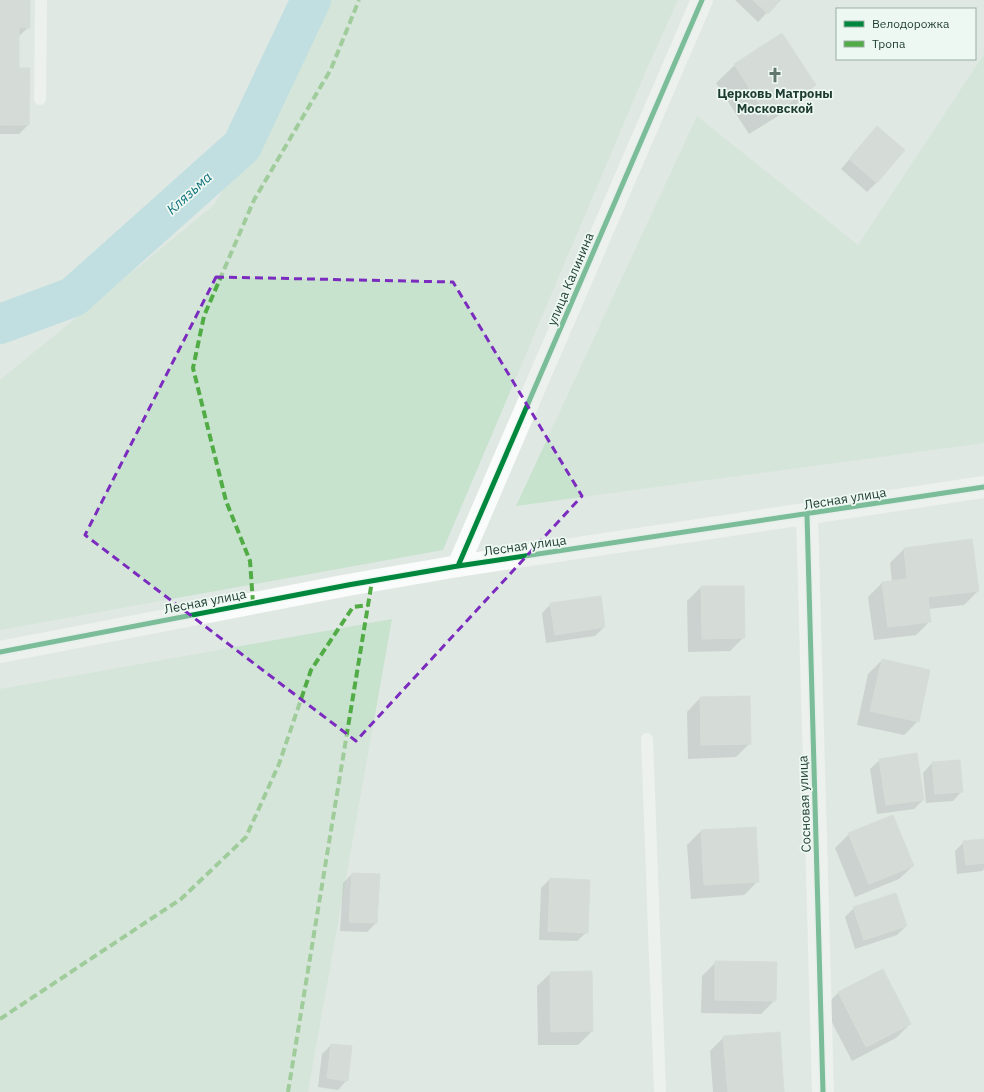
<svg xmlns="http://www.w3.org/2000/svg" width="984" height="1092" font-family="'IBM Plex Sans',sans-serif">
<rect width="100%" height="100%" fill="#e0e8e4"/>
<path fill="#c7e3ce" d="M330 0H678L646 71 443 550 0 630V380L214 205 323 20Z
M984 54V443L516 506 697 116 858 245Z
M392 619 308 1092H0V689Z"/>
<path fill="#0003" d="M0 0H29V27L19 36H18V69L28 125 19 134H0Z
M735 0H779L758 22Z
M782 34 815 85 797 104 749 134 716 83 735 65Z
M877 127V182L867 192 841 169Z
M904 549 978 591 964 605 928 609 930 621 916 635 874 640 868 597 882 583 892 582 890 563Z
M701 587 744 637 730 651 688 652 687 601Z
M551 604 604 627 595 636 546 643 542 613Z
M882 660 918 721 904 735 857 725 868 674Z
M700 698 750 743 736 757 688 759 687 712Z
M880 760 923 800 914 809 877 814 870 769Z
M932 763 962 791 953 801 926 803 923 773Z
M701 831 758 881 744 895 691 899 687 845Z
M849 834 913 866 899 879 855 897 835 848Z
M984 840V869L982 871 957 874 955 851 964 842Z
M352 874 379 875 376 923 367 932 340 931 343 883Z
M550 879 587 932 577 941 539 940 541 888Z
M854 908 906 926 897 935 855 949 845 917Z
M716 962 775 1000 761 1014 701 1013 702 976Z
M882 970 910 1024 896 1038 852 1061 824 1007 838 993Z
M551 973 592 1031 578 1045H538L537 986Z
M724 1037 783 1092H713L710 1051Z
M331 1045 347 1080 338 1090 318 1087 322 1054Z"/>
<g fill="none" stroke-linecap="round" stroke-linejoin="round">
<path stroke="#9bd6dc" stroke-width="40" d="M0 324 73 297 242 146 311 0"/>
</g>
<path fill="#c7cfcb" stroke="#c9d1cd" d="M0 0H30V28L19 27V68H30L29 125H0Z
M753 0H781L768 14Z
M782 33 816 85 768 117 734 64Z
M877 126 905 150 877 183 849 159Z
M972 539 979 591 928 597 931 622 888 627 882 582 907 579 904 548Z
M701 586H744L745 638 702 639Z
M601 596 605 627 555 635 550 603Z
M882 659 930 670 919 722 870 711Z
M750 696 751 744 701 745 700 697Z
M917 753 924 800 886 805 879 759Z
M960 760 963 792 935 794 932 762Z
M893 815 914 866 869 884 848 833Z
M756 827 759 882 704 885 701 830Z
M984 839V863L966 865 963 841Z
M352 873 380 874 377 923 349 922Z
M550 878 590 880 588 933 548 931Z
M896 893 907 926 864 940 853 907Z
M715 961 777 962 776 1001 715 1000Z
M883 969 911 1024 866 1047 838 992Z
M592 971 593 1031 551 1032 550 972Z
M780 1032 784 1092H728L723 1036Z
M331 1044 352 1046 348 1081 327 1078Z"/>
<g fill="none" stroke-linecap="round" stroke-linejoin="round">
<path stroke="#fafcfb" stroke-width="12" d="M40 99 41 0
M647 739 660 1092"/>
<path stroke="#fafcfb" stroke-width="22" d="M807 515 823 1092
M458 566 702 0"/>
<path stroke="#fafcfb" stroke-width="22" d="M0 652 348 585 458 566 984 487"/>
<path stroke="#52ac45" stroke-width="4" stroke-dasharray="8 4" stroke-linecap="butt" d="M253 603 250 561 226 501 193 368 204 316 254 200 331 69 359 0
M0 1019 181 899 246 837 279 764 311 670 353 607 368 605
M288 1092 372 581"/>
<defs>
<path id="cycleway" d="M807 515 823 1092
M458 566 702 0
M0 652 348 585 458 566 984 487"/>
</defs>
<use href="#cycleway" stroke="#eef8f2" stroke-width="8"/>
<use href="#cycleway" stroke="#00873e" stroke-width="5"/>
</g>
<path d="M0 0H984V1092H0ZM216 277 453 282 582 496 356 741 85 535Z" fill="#e0e8e4" fill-opacity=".55" fill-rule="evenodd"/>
<path fill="none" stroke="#7b2cbf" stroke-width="3" stroke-dasharray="8 5" stroke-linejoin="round" d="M216 277 453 282 582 496 356 741 85 535Z"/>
<defs>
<symbol id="church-bare" viewBox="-9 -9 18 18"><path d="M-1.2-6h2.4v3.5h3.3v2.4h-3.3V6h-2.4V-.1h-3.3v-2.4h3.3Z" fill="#617870" stroke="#eef8f2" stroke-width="2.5" paint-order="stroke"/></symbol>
</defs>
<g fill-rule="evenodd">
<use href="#church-bare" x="764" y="64" width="22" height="22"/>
</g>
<g text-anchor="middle" stroke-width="3.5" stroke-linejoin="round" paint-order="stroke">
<g font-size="13" font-weight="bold" fill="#1d3c32" stroke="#eef8f2">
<text x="775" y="98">Церковь Матроны<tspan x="775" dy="15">Московской</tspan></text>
</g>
<g font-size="13" fill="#1d3c32" stroke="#eef8f2">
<text transform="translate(570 279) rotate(-67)" y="5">улица Калинина</text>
<text transform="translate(845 498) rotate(-9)" y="5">Лесная улица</text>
<text transform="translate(525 545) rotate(-8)" y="5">Лесная улица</text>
<text transform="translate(205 601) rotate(-11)" y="5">Лесная улица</text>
<text transform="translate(804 804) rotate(-92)" y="5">Сосновая улица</text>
</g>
<g font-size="14" font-style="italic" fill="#11737e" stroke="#eef8f2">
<text transform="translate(189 193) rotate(-42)" y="5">Клязьма</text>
</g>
</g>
<rect x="836" y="8" width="140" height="52" fill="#eef8f2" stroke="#9aada5"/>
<rect x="844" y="21" width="20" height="6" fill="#00873e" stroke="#9aada5"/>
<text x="872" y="28" font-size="12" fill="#1d3c32">Велодорожка</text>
<rect x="844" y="41" width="20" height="6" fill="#52ac45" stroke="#9aada5"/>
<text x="872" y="48" font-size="12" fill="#1d3c32">Тропа</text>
</svg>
